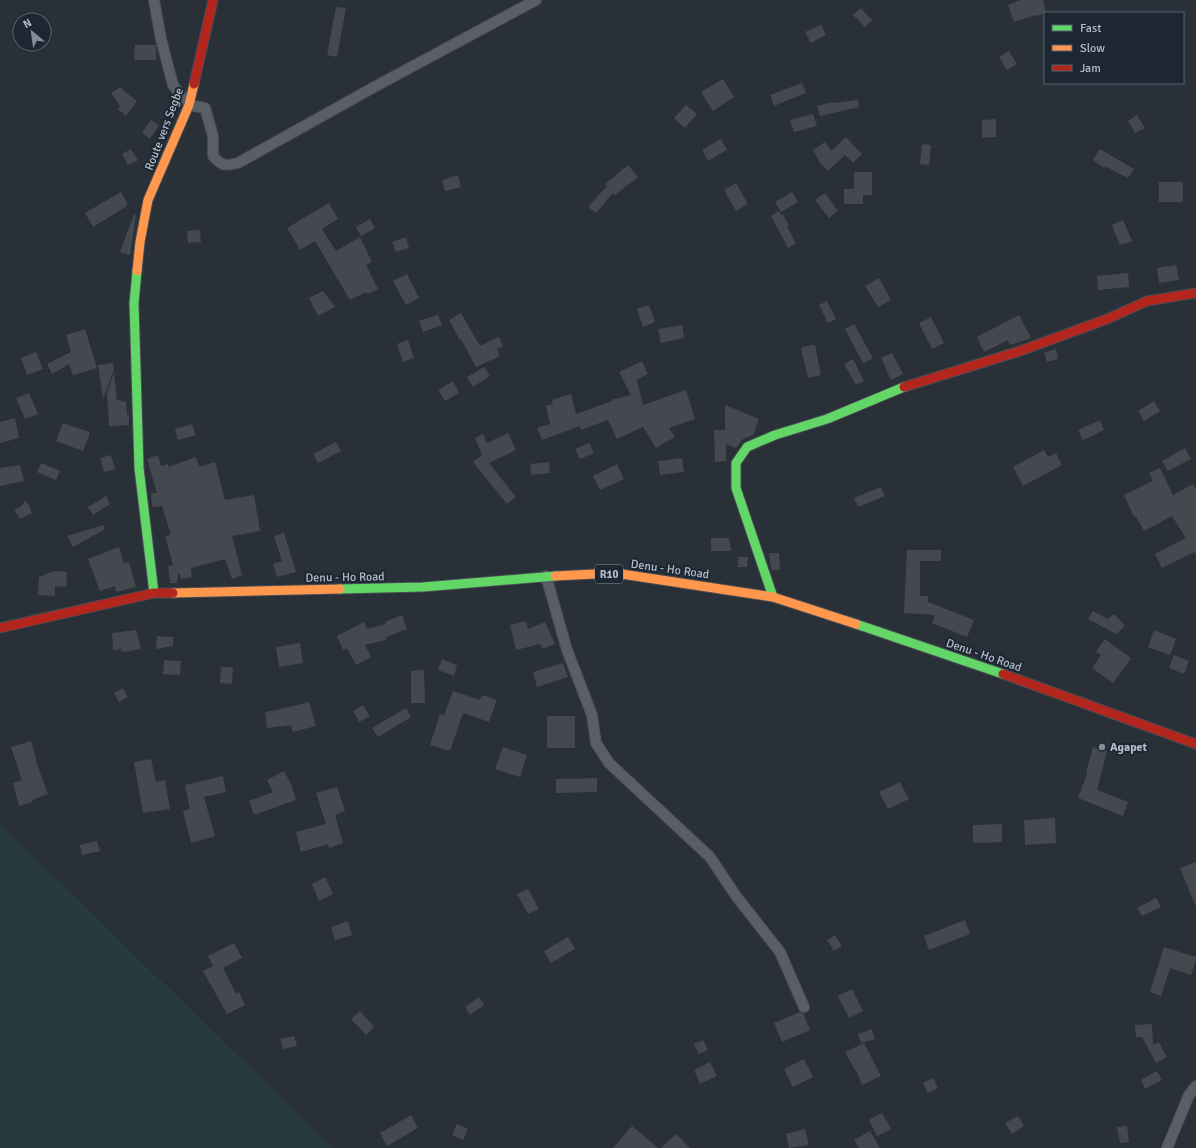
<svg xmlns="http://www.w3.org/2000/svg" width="1196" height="1148" font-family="Signika,sans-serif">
<rect width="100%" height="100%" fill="#2a3038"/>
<path fill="#273a3e" d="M0 824 333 1148H0Z"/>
<path fill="#444950" d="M1021 0H1043L1046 13 1035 16V15L1014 22 1008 5Z
M336 7 346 8 337 57 327 55Z
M861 8 872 20 865 27 853 15Z
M821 25 826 35 811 43 805 32Z
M135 45H156V60H134Z
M1009 51 1017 64 1007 70 999 57Z
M723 79 734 97 713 111 701 92Z
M802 83 806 93 774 106 770 95Z
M121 87 124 91 137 101 126 116 118 109 120 106 111 93Z
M858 100 859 107 820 116 817 106 833 102 834 103Z
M686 105 697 114 685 128 674 118Z
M813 114 817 126 794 132 790 120Z
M1137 115 1145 128 1135 133 1128 121Z
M996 119V137L982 138V120Z
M151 120 159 125 150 139 142 133Z
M846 137 862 154 853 163 845 155 828 171 820 163 813 150 825 142 831 151Z
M721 139 727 150 708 161 702 150Z
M922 144 931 145 929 165 920 164Z
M131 149 138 160 128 165 122 154Z
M1100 149 1134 169 1128 178 1105 166 1104 168 1093 160Z
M628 165 638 177 615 195 613 193 596 213 588 207 607 186 605 184Z
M854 172H872V195H863V204H844V189H854Z
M458 175 461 187 445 191 442 180Z
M1159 182H1183V202H1159Z
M736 183 748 204 736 211 724 190Z
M121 192 127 202V206L93 227 85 213Z
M792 192 798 202 781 212 775 202Z
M825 193 838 211 829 218 815 200Z
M329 203 338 219 322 229 336 251 360 237 372 262 366 265 378 289 367 294 366 292 350 300 315 241 300 250 287 228Z
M779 211 781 215 783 214 789 226 787 227 796 243 788 248 771 216Z
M134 214 136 215 130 255 120 252Z
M370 219 375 228 361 236 356 227Z
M1123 220 1132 241 1120 245 1112 225Z
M200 230 201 242 188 243 187 231Z
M406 237 409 248 396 252 392 242Z
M1176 265 1179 280 1159 283 1157 268Z
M1128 273 1129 287 1098 290 1097 276Z
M407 274 419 298 406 305 393 281Z
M879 278 891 300 878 307 865 286Z
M323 291 335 307 318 316 309 298Z
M827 301 836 319 828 323 819 305Z
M649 305 655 322 643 327 637 309Z
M461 313 480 346 499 337 503 346 497 349 500 356 476 367 461 339 460 340 449 320Z
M438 315 442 325 423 332 419 321Z
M1019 315 1031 338 1010 345 1008 340 984 352 977 337Z
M931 317 944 343 932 349 919 323Z
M854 324 873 358 863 363 845 329Z
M682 325 684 338 661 343 658 329Z
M85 329 97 368 73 375 69 364 52 374 47 364 71 352 66 335Z
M408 340 414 358 403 362 397 344Z
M811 345H815L821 375 808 378 801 348Z
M1056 349 1058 359 1047 362 1044 353Z
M36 352 43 369 27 375 21 358Z
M892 353 903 374 891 380 881 358Z
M853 359 864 381 856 385 844 364Z
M642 361 648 374 637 380 643 405 686 390 695 419 669 428 675 437 656 448 643 427 617 439 608 420 581 430 580 426 542 440 537 428 550 424 546 406 553 404 552 400 571 394 576 414 612 401 611 400 631 395 619 372Z
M113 363 114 369 103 399 98 365Z
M484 367 490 376 473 387 467 377Z
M114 372 117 400 126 402 127 415H129V425L109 426 107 392Z
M453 381 459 393 445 401 438 390Z
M29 393 38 414 25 419 16 398Z
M1154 401 1160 411 1144 421 1138 411Z
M725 405 759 419 753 435 743 439 736 448 726 444V461L715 462 714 430H725Z
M15 418 19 438 0 443V422Z
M1100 420 1104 430 1083 440 1078 430Z
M63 423 89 432V436L83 451 56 441Z
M192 424 196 435 178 440 175 429Z
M508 433 516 450 489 463 516 497 507 504 473 462 482 455 475 438 483 434 487 443Z
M336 442 341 451 318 463 313 454Z
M589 443 594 453 580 459 575 449Z
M1185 448 1191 459 1168 471 1162 461Z
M1044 450 1048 457 1056 453 1062 465 1023 486 1013 467Z
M111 455 115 469 104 472 100 458Z
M158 455 161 466 168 464V467L196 457 199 467 215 462 225 500 254 495 260 531 232 536 242 575 232 579 225 559 191 568 192 577 181 579 180 574H178L177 583H170L168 566 173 565 165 536 171 535 162 506 152 507 151 493H157L147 459Z
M682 458 684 472 660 475 658 461Z
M549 462 550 473 531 475 530 464Z
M41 463 60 471 56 480 37 472Z
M617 464 624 479 600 490 593 476Z
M20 465 24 481 0 486V468Z
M1160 468 1173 495 1193 484 1196 490V555L1194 552 1162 568 1155 554 1186 538 1172 516 1144 531 1136 516 1134 517 1124 495 1153 481 1149 473Z
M881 487 885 496 858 507 854 498Z
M106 496 110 504 93 515 88 507Z
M25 500 27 503H28L32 513 20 519 14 510 22 506Z
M104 525 105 529 73 547 67 536Z
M284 533 296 572 277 577 273 564 282 561 274 536Z
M711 538H729L731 551H711Z
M119 547 124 563 129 562 136 587 116 592 115 586 100 591 88 559Z
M907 550H941V561H920V596H928V602L974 620 967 637 932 623 935 615 904 613Z
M769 553H779L780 570H772L770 563Z
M738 557H748L747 567H738Z
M54 571 67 572 66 587 55 586V596L38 595 39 577Z
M1093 611 1108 619 1114 614 1125 626 1116 634 1088 619Z
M402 615 407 629 386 637V640L365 645 371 657 356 665 347 648 343 650 337 636 364 622 367 629 386 624 385 622Z
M526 621 528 629 545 622 555 644 542 649 540 644 516 650 510 625Z
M136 630 141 649 122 652 121 649 113 650 112 633Z
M1154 630 1176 639 1170 655 1148 647Z
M157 636 173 637V646L156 649Z
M1105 639 1131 658 1113 683 1092 668 1101 655 1096 652Z
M300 643 303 663 279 667 276 647Z
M1174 655 1189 661 1184 674 1169 668Z
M442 659 457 665 454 676 438 670Z
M164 660 181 661 180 675 163 674Z
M563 663 568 677 537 687 533 672Z
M221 667H233L232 684 220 683Z
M424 670 425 703H411V671Z
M123 688 128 697 119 702 114 693Z
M453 691 480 700 482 695 497 700 489 722 463 713 450 751 430 745 440 714 444 715Z
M309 702 316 726 293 732 291 725 267 728 265 712 277 710Z
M363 705 370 716 359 722 353 711Z
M406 708 411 717 378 737 372 728Z
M547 716H575V748H547Z
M31 741 37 762H36L48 794 32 800V802L19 806 13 783 22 780 11 747Z
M503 747 527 755 520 777 495 769Z
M1093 747 1107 751 1097 790 1128 802 1123 816 1078 798 1087 774 1086 773Z
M151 759 156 782 165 780 170 809 143 813 134 762Z
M284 771 291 784 296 800 254 815 249 801 273 792 267 780Z
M223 776 226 792 204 797 215 836 191 843 183 811 190 809 185 785Z
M597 778V792L556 793V779Z
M900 782 909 799 888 809 879 792Z
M337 787 345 811 335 815 343 843 329 848 328 844 301 852 296 832 326 824 316 793Z
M1055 818 1056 843 1025 845 1024 820Z
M1002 824V842L973 843V825Z
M97 841 100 851 82 855 80 845Z
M1196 862V907L1180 868Z
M325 877 333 894 319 901 312 884Z
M528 889 539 909 528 914 517 894Z
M1156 898 1161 907 1142 916 1137 908Z
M965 920 970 934 929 950 924 936Z
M348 921 352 935 335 940 331 927Z
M835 935 842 946 834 951 827 940Z
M568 937 575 949 551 963 544 951Z
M234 943 242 958 223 968 236 994 239 992 245 1005 227 1014 203 971 213 966 208 956Z
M1164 947 1196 957V960L1191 975 1170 968 1161 996 1150 992Z
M852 989 863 1011 849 1018 838 996Z
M479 997 484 1005 470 1015 465 1007Z
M360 1011 374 1027 366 1035 351 1019Z
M800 1012 803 1013 810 1030 782 1042 774 1023Z
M1152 1024 1153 1045 1159 1042 1167 1057 1156 1063 1142 1037H1136L1135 1025Z
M872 1029 875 1039 861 1043 858 1034Z
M294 1036 297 1046 283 1049 280 1039Z
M703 1040 708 1050 699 1054 694 1044Z
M864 1043 881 1076 862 1085 856 1070H855L845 1052Z
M804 1059 813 1077 793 1087 784 1069Z
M710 1062 717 1076 700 1084 694 1070Z
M1157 1071 1162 1080 1145 1089 1141 1080Z
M933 1078 938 1088 928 1093 923 1083Z
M882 1113 891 1129 877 1136 869 1120Z
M411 1115 418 1128 387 1146 380 1133Z
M1018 1116 1024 1126 1012 1134 1005 1123Z
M457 1124 468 1129 463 1140 452 1135Z
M632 1126 658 1148H613Z
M1127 1126 1129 1142 1120 1143 1117 1127Z
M805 1129 809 1145 789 1148 786 1134Z
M870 1131 880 1148H859L854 1140Z
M676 1134 690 1148H661Z"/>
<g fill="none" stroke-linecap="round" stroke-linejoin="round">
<defs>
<path id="street" d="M154 0 161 39 173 85 189 105 205 108 213 136V156C222 166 224 166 238 163L376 86 536 0
M546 576 567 650 592 715 596 743 609 763 710 857 736 896 780 952 804 1007
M1167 1148 1189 1095 1196 1086"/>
<path id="fast" d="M137 271 134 303 139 468 154 593
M340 589 423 587 555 576
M773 597 736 488V463L747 447 775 435 827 419 904 387
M856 624 1003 674"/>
<path id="slow" d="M137 271 140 242 148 200 189 105 194 84
M555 576 615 573 773 597 856 624
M173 593 340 589"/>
<path id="jam" d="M194 84 213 0
M904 387 1020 351 1107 319 1147 301 1196 293
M0 628 154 593H173
M1003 674 1196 744"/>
</defs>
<use href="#street" stroke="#484c53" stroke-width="12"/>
<use href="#fast" stroke="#484c53" stroke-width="11"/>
<use href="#slow" stroke="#484c53" stroke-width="11"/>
<use href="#jam" stroke="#484c53" stroke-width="11"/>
<use href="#street" stroke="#5a5e66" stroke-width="10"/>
<use href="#fast" stroke="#63d668" stroke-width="9"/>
<use href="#slow" stroke="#ff974d" stroke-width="9"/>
<use href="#jam" stroke="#b3261e" stroke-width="9"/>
</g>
<circle fill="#848b96" stroke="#1d2633" stroke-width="1.5" cx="1102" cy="747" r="4"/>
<g text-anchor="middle" stroke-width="4" stroke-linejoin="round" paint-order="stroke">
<rect fill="#1d2633" stroke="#878f9c" stroke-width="1" x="595" y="565" width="28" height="18" rx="3"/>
<g font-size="11" font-weight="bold" fill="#b4bcc9">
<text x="609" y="578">R10</text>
</g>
<g font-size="12" fill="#b4bcc9" stroke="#1d2633">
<text transform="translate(164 129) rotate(-69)" y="4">Route vers Segbe</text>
<text transform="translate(670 569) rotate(8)" y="4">Denu - Ho Road</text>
<text transform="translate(345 577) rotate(-1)" y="4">Denu - Ho Road</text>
<text transform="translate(984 655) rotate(19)" y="4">Denu - Ho Road</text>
</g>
<g font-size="12" font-weight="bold" fill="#b4bcc9" stroke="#1d2633" text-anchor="start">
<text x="1110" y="751">Agapet</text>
</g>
</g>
<rect x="1044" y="12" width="140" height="72" fill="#1d2633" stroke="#59626f"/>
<rect x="1052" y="25" width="20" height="6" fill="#63d668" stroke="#59626f"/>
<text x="1080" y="32" font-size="12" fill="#b4bcc9">Fast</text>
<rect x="1052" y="45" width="20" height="6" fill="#ff974d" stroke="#59626f"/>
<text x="1080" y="52" font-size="12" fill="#b4bcc9">Slow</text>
<rect x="1052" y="65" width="20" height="6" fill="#b3261e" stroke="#59626f"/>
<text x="1080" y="72" font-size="12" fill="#b4bcc9">Jam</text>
<g transform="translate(32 32) rotate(331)"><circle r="19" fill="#1d2633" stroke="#59626f"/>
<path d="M0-3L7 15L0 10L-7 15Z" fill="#848b96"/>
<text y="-6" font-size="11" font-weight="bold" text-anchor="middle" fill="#b4bcc9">N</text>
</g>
</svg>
